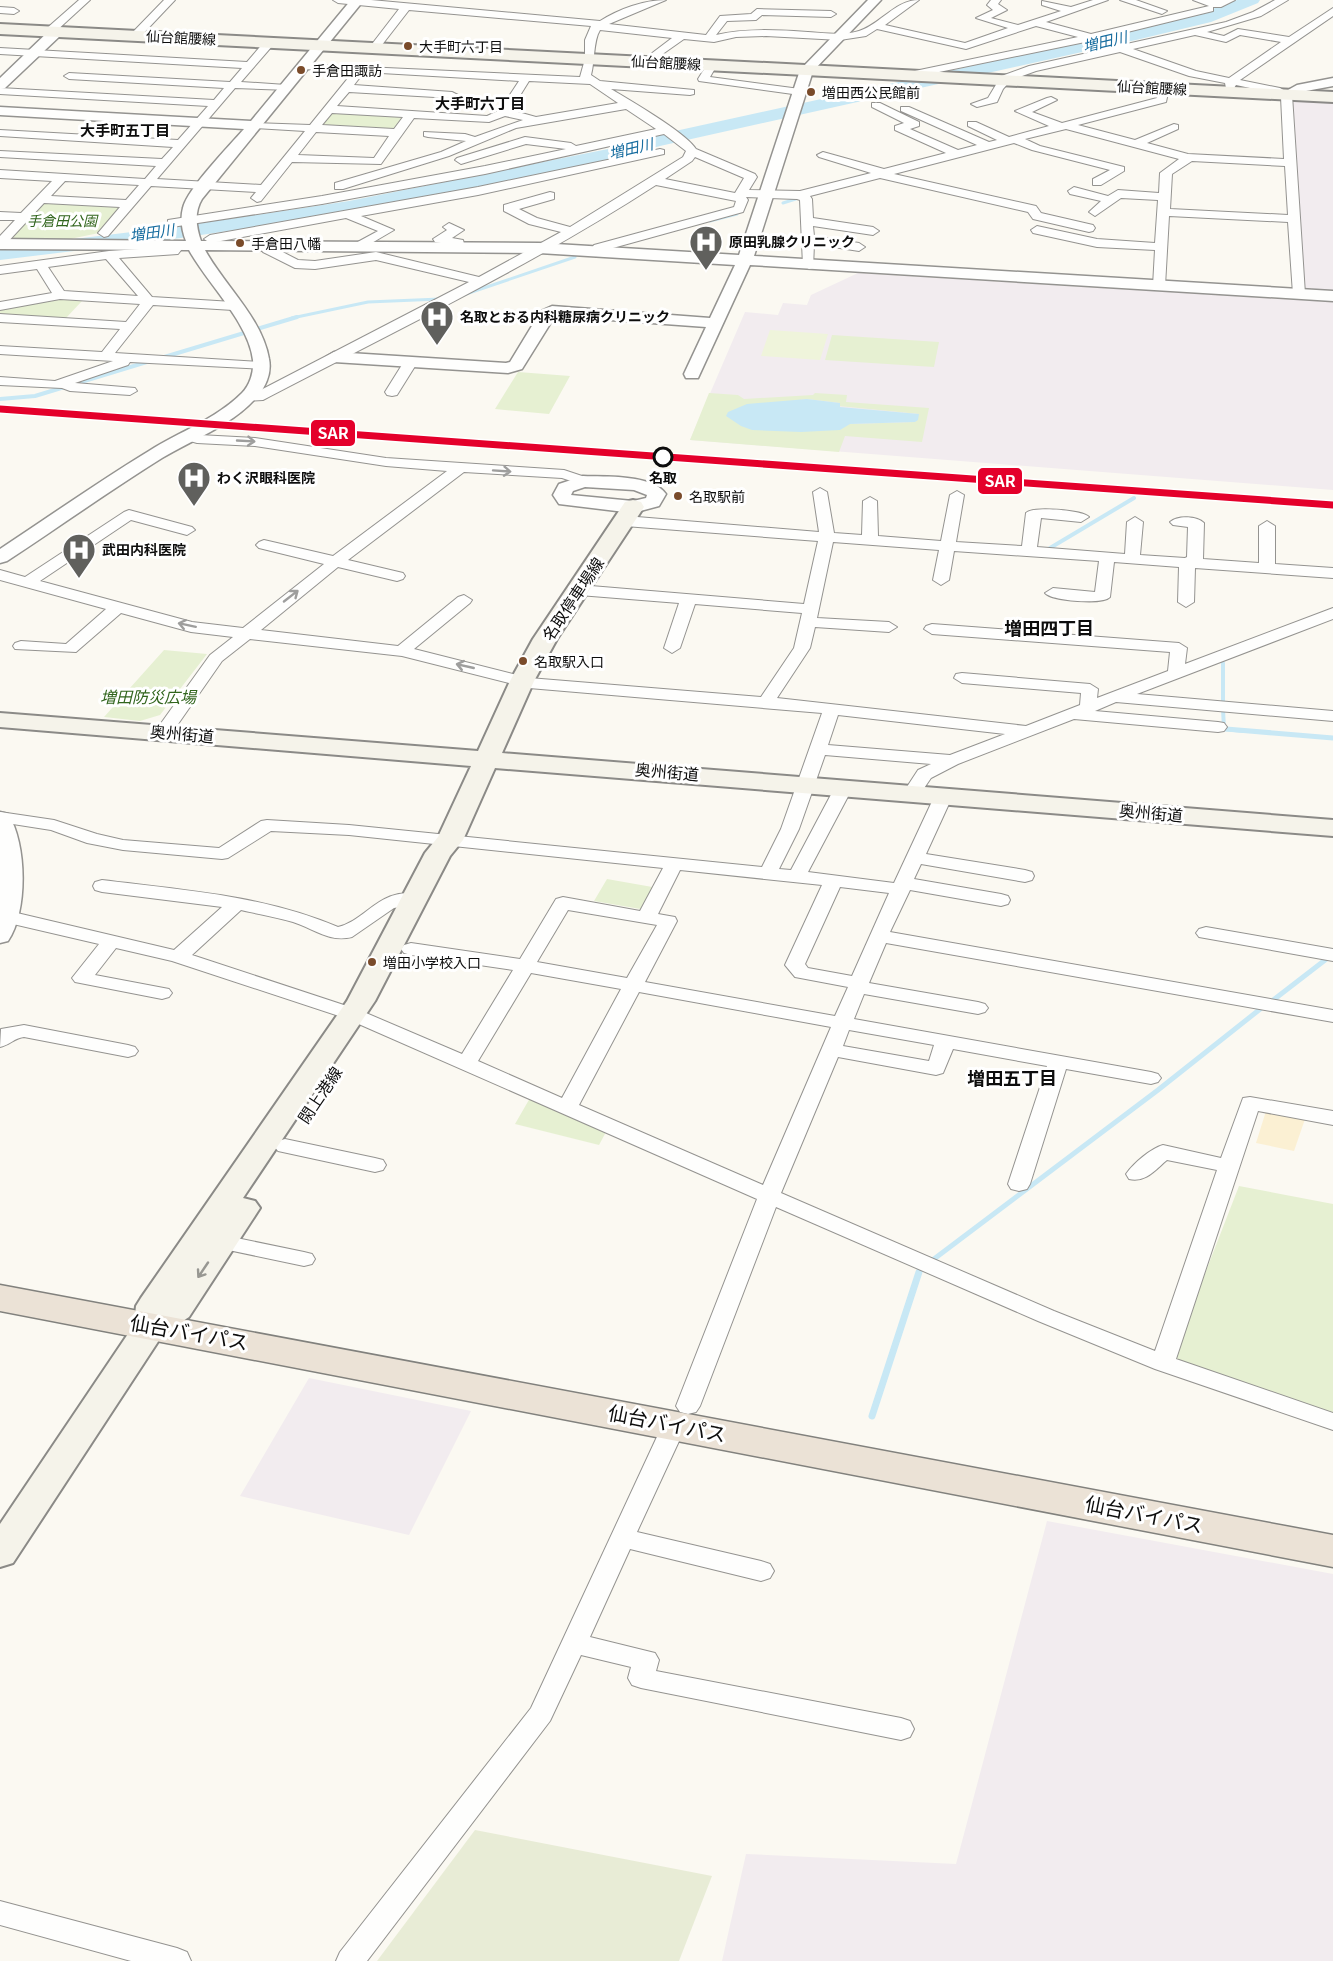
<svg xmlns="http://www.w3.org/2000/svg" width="1333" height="1961" font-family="Georgia,'Noto Sans JP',serif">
<rect width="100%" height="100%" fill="#fbf9f2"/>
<path fill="#f2ecef" d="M1293 100 1333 102V292L1303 291Z
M858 273 1333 302V490L690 440 745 312 778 315 783 303 807 305 811 295Z
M309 1378 471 1411 409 1535 240 1496Z
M1047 1521 1333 1574V1961H722L746 1854 956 1864Z"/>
<path fill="#e6f0d2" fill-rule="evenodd" d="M330 113 405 117 393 131 319 125Z
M48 201 117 205 121 208 99 233 65 240H13L12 238 40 204Z
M58 297 82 301 66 318 60 320 0 316V308Z
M832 335 939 342 934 367 825 360Z
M518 372 570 376 549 414 495 409Z
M709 393 738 395 744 399 813 395 815 393 847 395 846 402 929 408 922 442 845 436 839 452 690 440ZM807 399 840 403 839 406 919 414 915 422 850 424 785 402Z
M164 650 207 654 160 715 140 721 104 717Z
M607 879 658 888 646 910 594 901Z
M530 1098 606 1132 599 1145 515 1124Z
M1239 1186 1333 1204V1415L1171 1361Z"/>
<path fill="#fbf0d3" d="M1266 1111 1305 1119 1294 1151 1256 1143Z"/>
<path fill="#e8ecd6" d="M475 1830 712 1876 679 1961H377Z"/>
<path fill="#eff4db" d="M770 330 828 334 820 360 761 356Z"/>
<path fill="#c8e8f5" d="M807 399 840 403V407L919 414 918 420 915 422 850 424 840 430 801 432 752 430 741 426 726 416 728 412 747 404Z"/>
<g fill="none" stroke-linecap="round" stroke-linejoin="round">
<path stroke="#c8e8f5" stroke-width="3" d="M783 203 802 197
M710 221 737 214
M463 295 575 257
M292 318 368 302 440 299"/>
<path stroke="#c8e8f5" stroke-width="4" d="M161 358 297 317
M0 399 35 396 150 361
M1050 548 1134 498
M1223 663V705
M1223 709 1224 729 1244 731"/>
<path stroke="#c8e8f5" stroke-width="5" d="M1226 729 1333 738
M1272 1001 1329 957
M930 1262 1158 1090 1264 1006"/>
<path stroke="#c8e8f5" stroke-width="7" d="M872 1416 919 1272"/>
<path fill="#c8e8f5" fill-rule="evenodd" d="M1237 0H1260L1258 3 1211 22 1136 40 660 146 610 160 349 213 181 238 0 260V248L181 226 349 201 608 149 657 135 1136 30 1199 14Z"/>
<defs>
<path id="minor" d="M79 0H90L54 33H46V29Z
M164 0H175L139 38H131V34Z
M333 0H371L600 21C619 9 644 0 666 0L609 24 706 35 720 16 751 14 757 9 831 11 836 14 831 17 762 15 756 20 727 21 716 35C747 28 777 30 808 32 824 33 843 36 859 31 881 24 895 0 919 0L885 25 965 43 1008 28 976 18 993 10 987 5 991 0H1001L998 4 1007 10 991 18 1018 25 1061 11 1042 5V1L1071 7 1093 0H1108L1046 22 1091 34 1209 6 1193 0H1235L1221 7H1213V11L1103 38 1122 45 1226 22 1253 12 1275 0H1288L1261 16 1207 32 1224 36 1238 29 1289 37 1333 8V16L1240 80 1280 88 1292 95 1305 294 1299 298 1293 294 1288 222 1169 216 1165 286 1159 290 1153 286 1155 250 1097 247 1033 233 1031 230 1037 226 1097 239 1155 243 1158 200 1121 198 1095 216 1089 212 1101 201 1070 194 1068 191 1074 187 1108 196 1118 190 1159 193 1160 173 1179 159 1066 129 1025 139 1040 146 1124 167V171L1101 185H1093V179L1110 170 1032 150 1014 143 894 174 1036 206 1041 213 1093 225 1095 228 1093 231 1089 232 1033 219 1028 212 880 178 810 196 812 199 813 218 873 227 879 231 873 235 813 226 814 236 859 243 865 247 859 251 814 244 813 268 809 269 803 265 800 200 797 199 746 197 748 200 743 212 602 251 599 255H591L589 252 594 245 734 207 736 201 656 185C531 266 395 331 263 400L241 401 239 398 241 395 255 393 469 282 376 260 315 269 295 268 263 252 261 249 263 243H271L273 247 298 260 315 261 376 252 479 277 561 232 529 224 504 211V205L550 192 554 193V199L519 209 537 218 570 227 683 157 686 151 664 134 485 174 322 204 172 227 168 226V220L322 196 485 166 566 149 526 144 461 164 455 160 457 158 525 137 571 143 576 146 656 129 626 109 516 128 449 156 343 189H335V183L441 152 466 141 428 137 424 136V132L465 134 475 137 523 120 505 116 489 122 414 118 381 164 292 162 261 201 257 202 251 198 256 192 151 186 108 236 104 237 98 233 120 207 44 203 4 246 0 247V236L15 220H0V212L21 213 52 181 0 178V170L145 179 156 166 0 157V151L162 159 173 147 0 136V130L178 140 208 106 0 94V88L214 100 224 88 69 79 64 76 69 73 230 82 242 68 0 54V48L247 62 265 41H273V45L241 82 286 85 290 86V90L235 88 157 179 261 185 305 131 255 128 251 127V123L310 125 353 72 304 69 299 66 300 64 580 77 585 59V40L591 26 409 10 378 50 374 51 369 48 399 9 338 3ZM1036 26 1078 37 910 72 905 75 910 78 1090 41 1110 48 1029 66 996 78 995 80 997 83 988 98 971 104 977 107 997 102 1003 89 1011 80 1036 71 1120 52 1189 76 1225 83 1226 88H1234L1236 85 1273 93 1281 97 1284 159 1188 154 1147 143 1178 129V125L1174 124 1135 140 1078 125 1166 102 1169 88 1164 85 1159 88 1157 98 1062 123 1032 112 1057 100 1051 97 1047 98 1015 111 1049 126 1009 137 976 122H968V126L997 140 989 142 909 107H901V111L977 145 958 150 910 129 919 126V122L880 103H872V107L904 123 895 126V130L946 153 884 169 823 152 817 155 819 157 871 173 800 191 749 190 757 177 755 174 696 149C685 132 631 101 611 89L690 95 694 94V90L600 81 591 75C595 61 593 41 600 30L672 38 643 60 642 62 647 65 684 39 714 42 736 37 766 36 840 40 866 36 877 29 966 49ZM1195 35 1226 42 1240 35 1281 42 1229 78 1196 71 1133 49ZM364 72 519 81 500 110 487 116 337 106 349 92 452 98 458 95 452 92 354 85ZM529 81 590 84 618 103 536 117 511 110ZM332 113 403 117 394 129 322 125ZM316 132 389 136 374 158 298 155ZM695 157 744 178 735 193 665 179 692 161ZM1192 161 1285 166 1288 215 1170 209 1172 174ZM65 181 139 185 126 200 51 196Z
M1120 0H1136L1167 11 1162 14Z
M0 7 14 8 19 11 14 14 0 13Z
M712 62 717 65 710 77 800 89 806 92 800 95 699 81 698 79 708 63Z
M660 149 664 150V154L478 195 361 216 394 230 358 251 352 247 354 244 378 231 346 218 210 243 204 239 210 235 478 187Z
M449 223 464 230 452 238 463 240 465 248 463 251H455L453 245 435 242 433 239 447 230 443 227Z
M179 241 185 245 178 254 119 258 152 297 233 302 240 306 233 310 153 305 115 353 262 362 269 366 267 369 130 362 128 365 75 383 135 388 137 391 130 395 70 391 62 388 0 385V377L55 381 113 361 0 354V346L102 352 120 329 0 322V314L126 322 140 304 60 299 0 310V302L52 293 37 269 0 274V266L109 251 170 247ZM106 259 138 296 64 291 48 267Z
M410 359 417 363 397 395 392 396 387 395 385 392 405 360Z
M188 432 199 435 255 438 386 458 564 470 588 478 590 481 588 484 583 485 562 478 464 472 348 560 403 573 405 576 403 579 397 581 338 567 261 630 398 646 458 597 464 595 472 600 470 603 414 649 529 678 761 697 794 648 802 613 695 604 680 648 672 653 664 648 679 603 579 595 571 590 579 585 804 604 818 541 625 526 617 521 625 516 819 532 813 492 820 488 827 492 834 533 862 535 863 501 870 497 877 501 878 536 941 541 950 495 957 491 964 495 956 542 1022 546 1026 513C1033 506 1082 510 1089 517L1081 522 1041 518 1037 547 1125 554 1127 522 1135 517 1143 522 1140 555 1185 558 1187 557 1188 527 1173 525 1170 522C1178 515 1197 516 1204 523L1203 559 1259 563V526L1267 521 1275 526V564L1333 568V578L1195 568 1194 602 1186 607 1178 602 1179 567 1114 562 1110 597C1103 605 1052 601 1045 593L1053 588 1095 592 1099 561 954 551 949 580 941 585 933 580 939 550 833 542 817 618 889 622 897 627 889 632 815 627 810 648 777 698 1026 726 1080 705 1081 693 962 683 954 678 956 674 962 673 1090 684 1098 689 1097 698 1168 671 1170 652 932 634 924 629 926 626 932 624 1179 643 1187 648 1185 664 1333 608V619L1137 694 1333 711V721L1116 702 1095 711 1218 722 1224 723 1227 727 1224 731 1218 732 1074 719 958 764 931 778 918 797H906L903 793 918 770 931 764 825 755 799 829 779 869 791 870 835 787 838 783H850L853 787 808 872 894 883 935 795 938 791H950L953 795 926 854 1025 870 1032 872 1034 876 1032 880 1025 882 921 864 914 879 1001 894 1008 896 1010 900 1008 904 1001 906 910 890 890 932 1333 1010V1022L886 943 869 983 978 1002 985 1004 988 1008 985 1012 978 1014 864 994 854 1019 1151 1072 1158 1074 1161 1078 1158 1082 1151 1084 1066 1069 1030 1184 1027 1189 1019 1191 1011 1189 1008 1184 1047 1066 953 1049 943 1073 936 1075 838 1057 781 1193 1054 1311 1155 1351 1217 1170 1167 1160C1156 1169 1146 1183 1129 1179L1126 1174C1134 1163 1150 1149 1163 1145L1221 1158 1243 1098 1250 1097 1333 1111V1125L1258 1111 1176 1359 1333 1413V1430L1155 1369 1038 1321 776 1207 700 1406 696 1412 688 1414 680 1412 676 1406 757 1199 345 1018 172 961 116 948 95 975 169 989 172 993 169 997 162 999 75 982 72 978 99 944 0 921V909L174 950 222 907 102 892 95 890 93 886 95 882 102 880C182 890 263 895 338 927 367 920 381 885 421 895L423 899 421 903 394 908 352 937C329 943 313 928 293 922 276 917 258 914 241 910L192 955 359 1010 462 1054 513 970 411 955 404 953 401 949 404 945 411 943 520 959 556 899 563 897 640 911 663 868 349 835 271 831 228 858 222 859 123 850 87 843 51 830 0 822V812L54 820 97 834 123 840 219 848 261 821 267 820 349 825 762 867 781 829 822 713 529 688 402 656 250 639 222 661 169 737H157L154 733 210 655 233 637 191 632 121 613 76 652 15 649 13 646 15 643 21 641 66 644 106 609 0 580V570L25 577 124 512 129 510 192 527 195 530 187 535 131 520 40 581 192 622 243 628 324 564 259 548 256 545 259 542 264 540 333 556 447 471 386 466 255 446 197 443 183 439 181 436 183 433ZM838 715 1005 734 950 755 828 745ZM680 870 822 885 785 965 795 977 848 987 835 1016 645 982 677 921 675 917 658 914ZM840 887 889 893 852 976 808 968 805 964ZM568 910 657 925 627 978 537 962ZM531 973 621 989 562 1098 478 1061ZM639 992 831 1027 763 1185 579 1105ZM849 1030 934 1045 929 1061 843 1046Z
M1206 927 1333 949V961L1199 937 1196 933 1199 929Z
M24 1025 128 1045 135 1047 138 1051 135 1055 128 1057 24 1037C14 1038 10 1045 0 1047L1 1029Z
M285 1139 375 1158 383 1160 386 1165 383 1170 375 1172 278 1151 274 1146 278 1141Z
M222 1235 304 1252 312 1254 315 1259 312 1264 304 1266 214 1247 211 1242 214 1237Z
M674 1417 682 1420 686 1426 637 1532 761 1561 770 1564 774 1571 770 1578 761 1581 630 1549 590 1637 655 1653 659 1660 656 1671 901 1718 910 1721 914 1729 910 1737 901 1740 641 1688 632 1685 628 1678 631 1667 581 1655 550 1721 367 1961H336L340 1952 531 1708 662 1426 666 1420Z
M0 1901 177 1948 187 1952 191 1961H131L0 1925Z"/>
<path id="tertiary" d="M351 0H364L202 199C194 212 196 227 201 241L539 243 739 255 800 70 868 0H881L813 71 754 256 1333 291V301L750 265 698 378H686L684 374 706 327 555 316 522 369 508 373 334 362 326 357 334 352 506 363 510 362 541 311 552 306 710 318 735 265 539 253 205 250C224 285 262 318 269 359 272 374 265 389 254 400 230 426 192 440 162 458 109 491 59 527 7 561L0 563V549C50 516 98 482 149 451 179 432 216 419 242 393 250 385 254 372 253 360 249 323 207 283 189 250L0 249V239L186 241C182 231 180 219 183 208 187 189 230 145 244 129L0 115V107L251 121Z
M56 28 61 29 62 32 61 35 5 88 0 89V78L51 29Z
M1333 78V86L1306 91 1286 99 1279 95 1297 85Z
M583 476C605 477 652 474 666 494L659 506 633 513 559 504 553 495 559 484ZM585 487 634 490 647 495 646 498 633 501 571 495 573 491Z
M0 812 8 814C27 843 28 912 8 941L0 943Z"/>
<path id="secondary" d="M0 24 1333 92V102L0 34Z
M633 500 641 502 644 507 557 639 534 681 502 753 1333 820V836L495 768 463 840 450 856 375 1001 243 1198 255 1201 260 1208 189 1317 163 1334 13 1563 0 1567V1524L134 1325 136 1306 141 1298 347 1001 425 853 438 837 471 766 0 727V713L478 751 510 681 533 639 625 502Z"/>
<path id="trunk" d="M0 1285 1333 1535V1567L0 1311Z"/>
</defs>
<use href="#minor" stroke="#949390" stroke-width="2"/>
<use href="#tertiary" stroke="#949390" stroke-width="3"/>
<use href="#secondary" stroke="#8b8a87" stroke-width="4"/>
<use href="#trunk" stroke="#81817d" stroke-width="3"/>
<use href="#minor" fill="#fefefd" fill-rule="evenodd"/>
<use href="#tertiary" fill="#fefefd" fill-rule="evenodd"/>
<use href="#secondary" fill="#f5f3ea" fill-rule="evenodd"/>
<use href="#trunk" fill="#ebe2d6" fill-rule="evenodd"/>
<defs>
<path id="rail-1" d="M0 409 1333 505"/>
</defs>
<use href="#rail-1" stroke="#fff" stroke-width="10"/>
<use href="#rail-1" stroke="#e4002b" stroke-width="7"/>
</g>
<defs><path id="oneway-shaft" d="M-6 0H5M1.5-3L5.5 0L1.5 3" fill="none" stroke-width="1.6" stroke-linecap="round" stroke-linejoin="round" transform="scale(1.5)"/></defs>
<g stroke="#9e9e9d">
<use href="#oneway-shaft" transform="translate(246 441) rotate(3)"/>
<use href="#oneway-shaft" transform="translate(502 471) rotate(4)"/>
<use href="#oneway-shaft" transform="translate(291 596) rotate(-38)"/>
<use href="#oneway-shaft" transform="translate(187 625) rotate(-168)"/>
<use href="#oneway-shaft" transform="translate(465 666) rotate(-167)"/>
</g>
<use stroke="#989792" href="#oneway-shaft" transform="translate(203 1270) rotate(124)"/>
<defs>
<symbol id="hospital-pin" viewBox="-11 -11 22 30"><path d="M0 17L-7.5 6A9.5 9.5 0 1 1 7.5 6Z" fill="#60605d" stroke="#fff"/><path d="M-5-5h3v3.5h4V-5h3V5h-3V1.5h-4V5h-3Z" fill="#fff"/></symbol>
</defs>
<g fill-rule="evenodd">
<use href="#hospital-pin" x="687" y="223" width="38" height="52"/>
<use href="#hospital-pin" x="418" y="298" width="38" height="52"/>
<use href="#hospital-pin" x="175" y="459" width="38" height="52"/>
<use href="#hospital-pin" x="60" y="531" width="38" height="52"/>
</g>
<g fill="#7a4b2a" stroke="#fff" stroke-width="2">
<circle cx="408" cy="46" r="5"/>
<circle cx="301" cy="70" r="5"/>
<circle cx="811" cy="92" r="5"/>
<circle cx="240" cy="243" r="5"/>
<circle cx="678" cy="496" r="5"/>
<circle cx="523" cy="661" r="5"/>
<circle cx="372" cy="962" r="5"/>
</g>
<circle fill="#fff" stroke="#0d0d0d" stroke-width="3" cx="663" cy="457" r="9"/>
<g text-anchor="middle" stroke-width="6" stroke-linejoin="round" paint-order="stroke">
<g font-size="14" fill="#0d0d0d" stroke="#fff">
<text transform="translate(181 38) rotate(3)" y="5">仙台館腰線</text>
<text transform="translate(666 63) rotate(3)" y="5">仙台館腰線</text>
<text transform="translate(1152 88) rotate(3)" y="5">仙台館腰線</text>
</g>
<g font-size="14" fill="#0d0d0d" stroke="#fff" text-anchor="start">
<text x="419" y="52">大手町六丁目</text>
<text x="312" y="76">手倉田諏訪</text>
<text x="822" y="98">増田西公民館前</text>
<text x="251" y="249">手倉田八幡</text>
<text x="689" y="502">名取駅前</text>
<text x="534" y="667">名取駅入口</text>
<text x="383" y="968">増田小学校入口</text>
</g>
<g font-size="14" font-style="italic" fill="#31651d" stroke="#fff">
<text x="62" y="226">手倉田公園</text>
</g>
<g font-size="14" font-weight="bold" fill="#0d0d0d" stroke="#fff" text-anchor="start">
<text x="729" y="247">原田乳腺クリニック</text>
<text x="460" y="322">名取とおる内科糖尿病クリニック</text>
<text x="217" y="483">わく沢眼科医院</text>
<text x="102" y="555">武田内科医院</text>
</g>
<g font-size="14" font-weight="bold" fill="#0d0d0d" stroke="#fff">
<text x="663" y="483">名取</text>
</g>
<g font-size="15" font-style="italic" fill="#166c9f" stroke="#fff">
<text transform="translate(1105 42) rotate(-13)" y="5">増田川</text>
<text transform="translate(631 149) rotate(-13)" y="5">増田川</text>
<text transform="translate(152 233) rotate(-8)" y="5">増田川</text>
</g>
<g font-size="15" font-weight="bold" fill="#0d0d0d" stroke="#fff">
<text x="480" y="109">大手町六丁目</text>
<text x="125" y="136">大手町五丁目</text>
</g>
<g font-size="16" fill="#0d0d0d" stroke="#fff">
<text transform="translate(573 599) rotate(-56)" y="6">名取停車場線</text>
<text transform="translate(182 734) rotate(5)" y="6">奥州街道</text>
<text transform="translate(667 772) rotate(5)" y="6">奥州街道</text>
<text transform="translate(1151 813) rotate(5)" y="6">奥州街道</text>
<text transform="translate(320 1095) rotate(-56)" y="6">閖上港線</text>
</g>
<g font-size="16" font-style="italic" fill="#31651d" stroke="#fff">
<text x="148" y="703">増田防災広場</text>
</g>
<g font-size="18" font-weight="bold" fill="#0d0d0d" stroke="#fff">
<text x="1049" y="635">増田四丁目</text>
<text x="1012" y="1085">増田五丁目</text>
</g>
<g font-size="20" fill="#0d0d0d" stroke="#fff">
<text transform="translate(189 1333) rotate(10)" y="7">仙台バイパス</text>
<text transform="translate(667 1424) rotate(11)" y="7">仙台バイパス</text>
<text transform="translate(1144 1515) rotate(11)" y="7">仙台バイパス</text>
</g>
</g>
<g stroke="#fff" stroke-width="2">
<rect x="310" y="419" width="46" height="28" rx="6" fill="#e4002b"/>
<rect x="977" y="467" width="46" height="28" rx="6" fill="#e4002b"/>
</g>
<g font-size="16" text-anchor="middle" font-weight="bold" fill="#fff">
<text x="333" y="439">SAR</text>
<text x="1000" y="487">SAR</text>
</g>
</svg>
